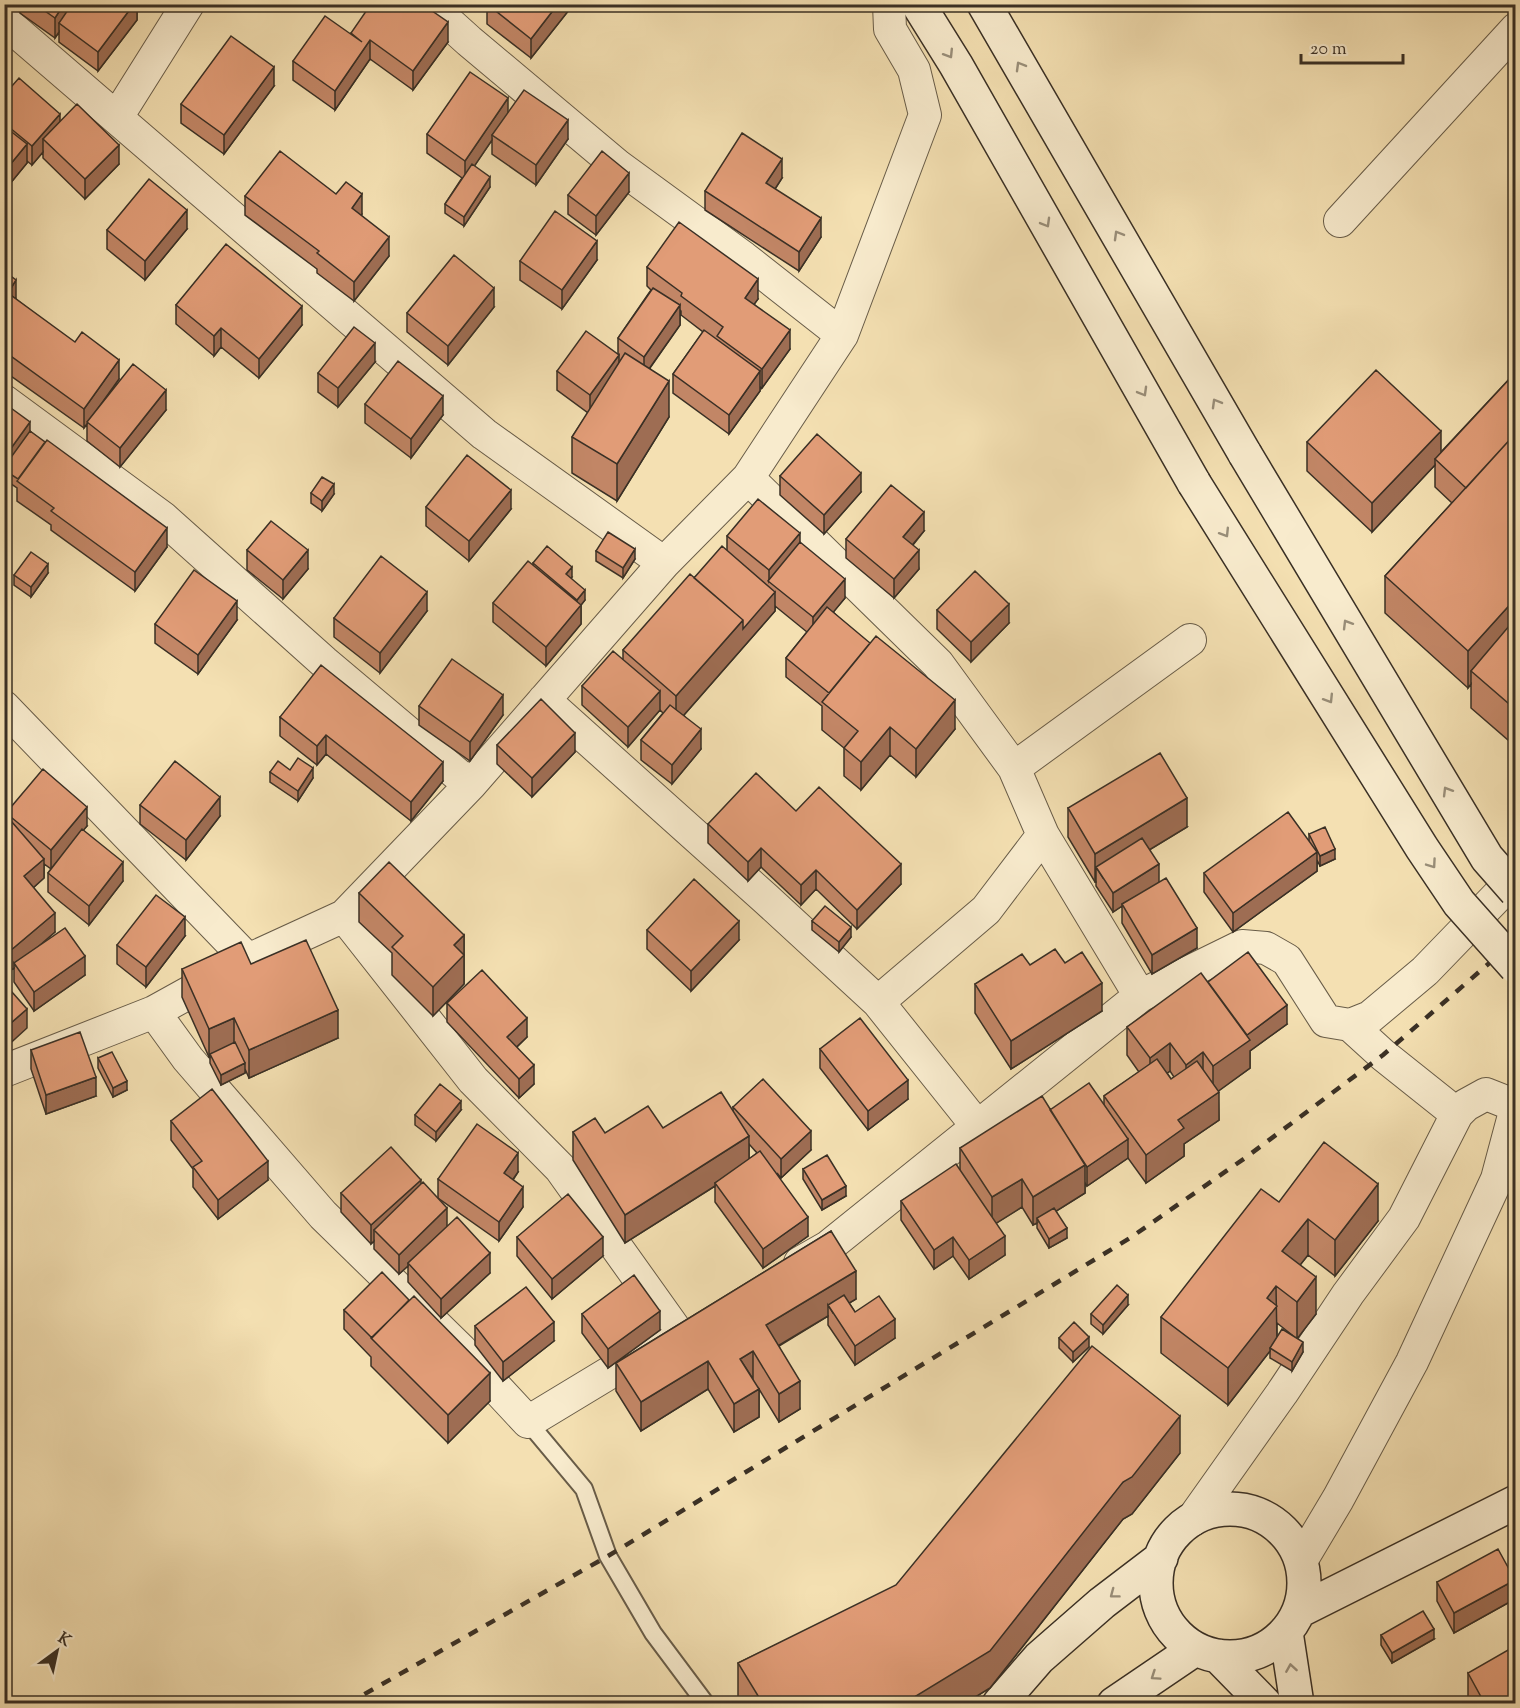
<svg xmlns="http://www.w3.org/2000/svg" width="1520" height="1708" font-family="'Sorts Mill Goudy',serif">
<rect width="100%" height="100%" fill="#f4e0b2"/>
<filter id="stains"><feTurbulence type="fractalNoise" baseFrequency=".00333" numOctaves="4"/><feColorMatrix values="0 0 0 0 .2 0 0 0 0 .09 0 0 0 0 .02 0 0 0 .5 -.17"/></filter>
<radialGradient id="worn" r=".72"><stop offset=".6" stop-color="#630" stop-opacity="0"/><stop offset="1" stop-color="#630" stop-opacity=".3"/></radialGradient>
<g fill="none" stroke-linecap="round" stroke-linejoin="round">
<defs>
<path id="lane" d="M528 1422 584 1489 608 1556 653 1633 706 1704"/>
<path id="street" d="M428 4 469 41 618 166 744 258 842 335
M4 21 484 434 664 563
M117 117 188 4
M1340 221 1516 29
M4 401 163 518 324 662 470 785
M748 478 938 664 1014 768 1043 835 1140 996
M544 700 765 898 878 1002
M4 707 248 960 154 1012 4 1071
M1014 768 1190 640
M344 916 473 1080 560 1168 677 1332
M248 960 344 916 470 785 664 563 748 478 842 335 925 115 914 70 890 29 889 4
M154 1012 188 1059 323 1215 461 1350 528 1422 652 1347
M1350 1025 1383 1055 1457 1114
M977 1126 878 1002 986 910 1043 835
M800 1263 828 1247 1140 996 1242 946 1266 948 1287 960 1326 1021 1350 1025 1370 1017 1425 971 1516 877
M1192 1520 1282 1393 1348 1294 1404 1218 1457 1114 1466 1105 1486 1094 1516 1106
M1301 1561 1338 1499 1412 1362 1497 1179 1516 1108"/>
<path id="secondary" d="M918 4 956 65 1194 483
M984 4 1245 454
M1156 1583a74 74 0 1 1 148 0a74 74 0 1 1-148 0Z
M1299 1611 1516 1502
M1286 1632 1297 1704
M1218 1656 1265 1704
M999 1704 1039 1658 1102 1603 1161 1558
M1114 1704 1195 1649"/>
</defs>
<use href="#lane" stroke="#685c48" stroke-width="20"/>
<use href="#street" stroke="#685c48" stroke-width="34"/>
<use href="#secondary" stroke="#3a3025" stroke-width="36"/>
<use href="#lane" stroke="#f8ebcd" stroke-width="16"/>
<use href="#street" stroke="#f8ebcd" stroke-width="32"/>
<use href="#secondary" stroke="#f8ebcd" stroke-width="33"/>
<path stroke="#3a3025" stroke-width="4.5" stroke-dasharray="10 10" stroke-linecap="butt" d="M347 1704 608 1556 1130 1238 1245 1158 1383 1055 1516 940"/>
<defs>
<path id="secondary-bridge" d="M1245 454 1487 858 1516 891
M1194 483 1422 848 1459 903 1516 967"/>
</defs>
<use href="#secondary-bridge" stroke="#3a3025" stroke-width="36" stroke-linecap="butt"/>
<use href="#secondary-bridge" stroke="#f8ebcd" stroke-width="33"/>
</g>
<path fill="#c28666" stroke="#3a3025" stroke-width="1.5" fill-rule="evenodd" d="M13 4H137V20L98 71 59 42V32L55 38 20 13V8Z
M569 4V10L531 58 487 24V5Z
M351 33 448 42 413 90 370 59 335 110 293 80V61L351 34Z
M274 86 224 154 181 123V104Z
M4 95 60 122 119 164 85 199 43 158V152L32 165 27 161V163L9 185 4 181Z
M508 112 568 139 536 185 492 154V140L474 166 490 187 464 226 445 213V204L462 178 427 153V134Z
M782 178 775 189 821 237 799 271 705 210V191Z
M629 192 596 235 568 214V195Z
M336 194 362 214 361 215 389 256 354 301 317 273V269L245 215V196Z
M187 229 145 280 107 249V230Z
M597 260 562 309 520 280V261Z
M647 267 758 299 754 304 790 349 762 388 760 387V391L729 434 673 393V374L703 332 681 315V311L680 310V325L650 368 669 417 617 501 572 473V437L588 413 557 390V371L618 354V338L651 290 647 286Z
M4 271 16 299 119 379 103 402 166 410 120 467 87 441V424L84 428 4 371Z
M176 305 302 325 259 378 221 347 214 356 176 324Z
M494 307 448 365 407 332V313Z
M375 362 338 407 318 392V373Z
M1515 373V746L1471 708V684L1468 688 1385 613V576L1452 503 1435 487V465L1372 532 1307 471V442L1441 452Z
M4 403 30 431 167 547 135 591 51 530V525L17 501V488L4 479Z
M365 404 443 415 411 458 365 423Z
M780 476 861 492 824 534 780 495Z
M311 493 334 494 322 511 311 503Z
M426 507 511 509 469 561 426 526Z
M924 531 913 545 919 569 894 598 846 558V539Z
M727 536 800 543 845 598 833 612 955 729 916 777 890 755 861 790 844 776V748L822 730V706L786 677V658L807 632 775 606V611L684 715 701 749 672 784 641 760V740L663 713 660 710 628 747 582 705V686L623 659V650L694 578 727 550Z
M247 550 308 569 283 599 247 570Z
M596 551 635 559 623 578 596 561Z
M533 563 572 577 571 578 585 600 581 605V624L546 666 493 622V603L533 565Z
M48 573 31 597 14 585V575Z
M937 610 1009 623 971 662 937 629Z
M427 611 380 673 334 637V618Z
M237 620 198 674 155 643V624Z
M419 706 503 715 470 761 419 725Z
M280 717 443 781 411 821 326 754 317 765 280 736Z
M497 745 575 752 532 797 497 764Z
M290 770 313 778 298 801 270 782V772Z
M140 805 220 816 186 860 140 824Z
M1068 808 1187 827 1149 850 1159 883 1197 948 1152 974 1122 923V906L1113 912 1096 886V882H1095L1068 837Z
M796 811 901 884 857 929 816 889 801 905 761 867 748 881 708 843V824Z
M6 813 87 826 83 830 123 881 89 925 48 892V873L51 869 44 864V878L33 888 55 932 42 943 85 975 34 1011 14 982V968L4 975V814L6 815Z
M1309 834 1335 859 1320 866 1317 860V871L1233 932 1204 892V873L1309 841Z
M359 893 464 935V984L433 1016 392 975V953L359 922Z
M812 921 851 937 839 952 812 930Z
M647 930 739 940 691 991 647 949Z
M185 936 146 987 117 964V945Z
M1065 963 1102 1011 1011 1069 975 1013V984L1030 965Z
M251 964 338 1038 249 1078 245 1069V1073L221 1085 210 1063V1057H209L182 997V969Z
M1208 982 1287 1024 1250 1051V1068L1218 1091 1219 1120 1184 1144V1156L1146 1183 1128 1158 1087 1186 1085 1183V1193L1056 1211 1067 1238 1049 1248 1037 1228V1223L1033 1225 1022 1207 996 1223 1005 1255 969 1279 953 1256 934 1269 901 1220V1201L960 1170V1148L1050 1110 1104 1105V1096L1139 1072 1127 1055V1027ZM1170 1071 1174 1077 1171 1079 1167 1073Z
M447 1003 527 1037 517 1047 534 1084 519 1098 447 1022Z
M820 1049 908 1099 868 1130 820 1068Z
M31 1050 96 1096 46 1114 31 1069Z
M98 1058 127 1090 113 1097 98 1068Z
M733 1107 811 1150 781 1178 777 1173 808 1236 763 1268 715 1202V1186L625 1243 573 1160V1132L605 1133 663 1128 733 1111ZM749 1144 757 1153 749 1159Z
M461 1110 436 1141 415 1125V1115Z
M171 1121 268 1180 218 1219 193 1187V1169L171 1140Z
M803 1169 846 1196 822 1210 803 1179Z
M518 1172 513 1180 523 1207 499 1241 438 1198V1179Z
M421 1184 447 1226 490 1273 441 1318 408 1282V1266L399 1274 374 1249V1241L371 1244 341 1212V1193Z
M1279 1202 1378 1221 1335 1276 1308 1255 1300 1265 1316 1314 1297 1338 1303 1352 1292 1371 1270 1358V1351L1228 1405 1161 1353V1317ZM1277 1323 1292 1335 1277 1337Z
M831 1231 856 1299 849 1303 855 1312 895 1338 855 1365 828 1325V1316L779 1346 800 1409 779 1422 759 1389V1417L734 1432 708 1389 641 1431 616 1391V1363Z
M517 1237 603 1256 552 1299 517 1256Z
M1128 1305 1103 1334 1091 1324V1314Z
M344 1310 490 1401 448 1443 371 1366V1357L344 1329Z
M582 1314 660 1330 608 1368 582 1333Z
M475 1326 554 1341 503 1381 475 1345Z
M1059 1338 1089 1347 1073 1362 1059 1348Z
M1180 1453 1132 1514 1123 1519 990 1688 964 1704H740L738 1700V1663Z
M1437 1582 1515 1599 1454 1633 1437 1601Z
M1381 1635 1434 1639 1392 1663 1381 1645Z
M1468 1673 1515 1704H1462L1468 1699Z"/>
<path fill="#9e6d53" stroke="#3a3025" stroke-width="1.5" d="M64 4H78L59 23V32L55 38V18Z
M134 4H137V20L98 71V52Z
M558 4H569V10L531 58V39Z
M448 22V42L413 90V71Z
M370 40V59L335 110V91Z
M274 67V86L224 154V135Z
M508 98V117L492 135V140L465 180V161Z
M60 114V133L43 139V152L32 165V146Z
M568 120V139L536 185V165Z
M27 144V163L9 185V166Z
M119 145V164L85 199V179Z
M782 159V178L766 203V183Z
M629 173V192L596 235V216Z
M490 177V187L464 226V217Z
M362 194V214L352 227V208Z
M187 210V229L145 280V261Z
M821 218V237L799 271V252Z
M389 237V256L354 301V282Z
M597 241V260L562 309V290Z
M758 279V299L745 317V298Z
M16 280V299L8 293Z
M494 288V307L448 365V346Z
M680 305V325L644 376V357Z
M302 306V325L259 378V359Z
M221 328V347L214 356V336Z
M790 330V349L762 388V369Z
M375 343V362L338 407V388Z
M619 355V374L590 414V395Z
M119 360V379L84 428V409Z
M760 371V391L729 434V415Z
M669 381V417L617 501V464Z
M166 390V410L120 467V448Z
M443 396V415L411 458V439Z
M30 422V441L4 470V458Z
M1441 431V459H1435V465L1372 532V503Z
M861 473V492L824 534V515Z
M334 484V494L322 511V501Z
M511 490V509L469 561V541Z
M924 512V531L903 556V537Z
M167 528V547L135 591V572Z
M800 533V553L769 582V570Z
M635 549V559L623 578V568Z
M308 550V569L283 599V580Z
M919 550V569L894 598V579Z
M48 564V573L31 597V587Z
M572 567V577L566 584V574Z
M845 579V598L813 637V617Z
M585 590V600L581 605V624L546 666V647L577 609V600Z
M427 592V611L380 673V653Z
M775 592V611L676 724V696L743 620Z
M1515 599V636L1471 671V684L1468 688V651Z
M237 601V620L198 674V655Z
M1009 604V623L971 662V642Z
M660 691V710L628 747V727Z
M503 695V715L470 761V742Z
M955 700V729L916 777V749Z
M890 727V755L861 790V762Z
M701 729V749L672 784V765Z
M575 733V752L532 797V778Z
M326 735V754L317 765V746Z
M443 762V781L411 821V802Z
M313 768V778L298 801V791Z
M220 797V816L186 860V840Z
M1187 798V827L1103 878 1096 867V882H1095V854Z
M87 807V826L51 869V850Z
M761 848V867L748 881V862Z
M1335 849V859L1320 866V856Z
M1317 852V871L1233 932V913Z
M44 859V878L24 896V876Z
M123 862V881L89 925V906Z
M901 864V884L857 929V910Z
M1159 864V884L1122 904V906L1113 912V893Z
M816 870V889L801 905V885Z
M55 913V932L16 966 14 963V968L4 975V956Z
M185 917V936L146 987V967Z
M739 921V940L691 991V971Z
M851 927V937L839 952V942Z
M1197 928V948L1152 974V955Z
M464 935V984L433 1016V987L454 945Z
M85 956V975L34 1011V992Z
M1102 983V1011L1011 1069V1041Z
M1287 1005V1024L1250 1051V1068L1213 1095V1066L1247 1035Z
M27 1009V1028L4 1049V1029Z
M338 1010V1038L249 1078V1050Z
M234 1018V1046L210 1054V1057H209V1029Z
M527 1018V1037L507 1056V1037Z
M1170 1043V1071L1150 1086V1058Z
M1203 1052V1080L1186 1093V1065Z
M245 1063V1073L221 1085V1075Z
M534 1065V1084L519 1098V1079Z
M96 1077V1096L46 1114V1095Z
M908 1080V1099L868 1130V1111Z
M127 1081V1090L113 1097V1088Z
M1219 1092V1120L1184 1144V1156L1146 1183V1155L1178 1120Z
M461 1101V1110L436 1141V1132Z
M811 1131V1150L781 1178V1159Z
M749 1136V1165L715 1183V1186L625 1243V1215Z
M1128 1139V1158L1087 1186V1167Z
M518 1153V1172L504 1192V1173Z
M268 1161V1180L218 1219V1200Z
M1085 1165V1193L1039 1222 1037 1218V1223L1033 1225V1197Z
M1022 1179V1207L992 1226V1197Z
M421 1180V1199L374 1230V1241L371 1244V1225Z
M1378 1184V1221L1335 1276V1240Z
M846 1186V1196L822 1210V1200Z
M523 1187V1207L499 1241V1222Z
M447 1208V1227L408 1263V1266L399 1274V1255Z
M808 1217V1236L763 1268V1249Z
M1308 1219V1255L1282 1288V1251Z
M1067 1228V1238L1049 1248V1239Z
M1005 1236V1255L969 1279V1260Z
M603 1237V1256L552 1299V1279Z
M953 1237V1256L934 1269V1250Z
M490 1253V1273L441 1318V1299Z
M856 1271V1299L833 1313 828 1305V1316L766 1353V1325Z
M1316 1277V1314L1297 1339V1302Z
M1276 1286 1277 1343 1270 1348V1351L1228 1405V1368L1267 1298Z
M1128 1295V1305L1103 1334V1325Z
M660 1311V1330L608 1368V1349Z
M895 1319V1338L855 1365V1346Z
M554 1322V1341L503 1381V1362Z
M1089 1337V1347L1073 1362V1352Z
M1303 1342V1352L1292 1371V1362Z
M753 1351V1379L740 1359Z
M708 1361V1389L641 1431V1402Z
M490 1373V1401L448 1443V1415Z
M800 1381V1409L779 1422V1394Z
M759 1389V1417L734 1432V1404Z
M1180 1416V1453L1132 1514 1123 1519 990 1688 964 1704H903L1123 1482Z
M1515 1580V1599L1454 1633V1613Z
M1434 1629V1639L1392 1663V1653Z"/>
<path fill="#e19c77" stroke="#3a3025" stroke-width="1.5" d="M35 4H64L55 18Z
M72 4H134L98 52 59 23Z
M371 4H422L448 22 413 71 370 40 335 91 293 61 325 16 362 42 351 33Z
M487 4H558L531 39Z
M231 36 274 67 224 135 181 104Z
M470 72 508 98 465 161 427 134Z
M19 78 60 114 32 146 4 123V95Z
M524 90 568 120 536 165 492 135Z
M77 104 119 145 85 179 43 139Z
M4 126 27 144 9 166 4 162Z
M742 133 782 159 766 183 821 218 799 252 705 191Z
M280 151 336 194 346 182 362 194 352 208 389 237 354 282 317 253 319 251 245 196Z
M602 151 629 173 596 216 568 195Z
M472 164 490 177 464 217 445 204Z
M149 179 187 210 145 261 107 230Z
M555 211 597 241 562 290 520 261Z
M679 222 758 279 745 298 790 330 762 369 717 336 723 327 681 296 682 293 647 267Z
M226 244 302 306 259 359 221 328 214 336 176 305Z
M454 255 494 288 448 346 407 313Z
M4 271 16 280 8 293 75 342 82 332 119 360 84 409 4 351V347L6 345 4 344Z
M653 288 680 305 644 357 618 338Z
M354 327 375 343 338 388 318 373Z
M704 330 760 371 729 415 673 374Z
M586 331 619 355 590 395 557 371Z
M625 353 669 381 617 464 572 437Z
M398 361 443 396 411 439 365 404Z
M133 364 166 390 120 448 87 422Z
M1376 370 1441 431 1372 503 1307 442Z
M1515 373V434L1466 488 1435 459Z
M4 403 30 422 4 458Z
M30 431 45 442 18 479 4 470V467Z
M817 434 861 473 824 515 780 476Z
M1515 434V599L1468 651 1385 576Z
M47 440 167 528 135 572 51 511 54 508 17 481Z
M467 455 511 490 469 541 426 507Z
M322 477 334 484 322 501 311 493Z
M891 485 924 512 903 537 919 550 894 579 846 539Z
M758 499 800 533 769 570 727 536Z
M271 521 308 550 283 580 247 550Z
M608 532 635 549 623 568 596 551Z
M800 542 845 579 813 617 768 581Z
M547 546 572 567 566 574 585 590 577 600 533 563Z
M722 546 775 592 743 629V620L694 578Z
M31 552 48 564 31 587 14 575Z
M381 556 427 592 380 653 334 618Z
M528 561 581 605 546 647 493 603Z
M194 570 237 601 198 655 155 624Z
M975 571 1009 604 971 642 937 610Z
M690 574 743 620 676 696 623 650Z
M827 607 870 643 829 693 786 658Z
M1515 619V709L1471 671Z
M876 636 955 700 916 749 890 727 861 762 844 748 858 731 822 702Z
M613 651 660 691 628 727 582 686Z
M452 659 503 695 470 742 419 706Z
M321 665 443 762 411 802 326 735 317 746 280 717Z
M541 699 575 733 532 778 497 745Z
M670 705 701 729 672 765 641 740Z
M1160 753 1187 798 1095 854 1068 808Z
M298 758 313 768 298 791 270 772 278 761 290 770Z
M175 761 220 797 186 840 140 805Z
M43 769 87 807 51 850 6 813Z
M756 773 796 811 819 787 901 864 857 910 816 870 801 885 761 848 748 862 708 824Z
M1288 812 1317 852 1233 913 1204 873Z
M4 814H5L44 859 24 876 55 913 4 956Z
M1325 827 1335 849 1320 856 1309 834Z
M82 829 123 862 89 906 48 873Z
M1142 838 1159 864 1113 893 1096 867Z
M389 862 464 935 454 945 464 955 433 987 392 947 403 936 359 893Z
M1166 878 1197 928 1152 955 1122 904Z
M694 879 739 921 691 971 647 930Z
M156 895 185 917 146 967 117 945Z
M825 906 851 927 839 942 812 921Z
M65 928 85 956 34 992 14 963Z
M306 940 338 1010 249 1050 234 1018 209 1029 182 969 241 942 251 964Z
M1055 949 1065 963 1082 952 1102 983 1011 1041 975 984 1022 954 1030 965Z
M1248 952 1287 1005 1247 1035 1208 982Z
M482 970 527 1018 507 1037 534 1065 519 1079 447 1003Z
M1201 973 1250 1040 1213 1066 1203 1052 1186 1065 1170 1043 1150 1058 1127 1027Z
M4 983 27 1009 4 1029Z
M860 1018 908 1080 868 1111 820 1049Z
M80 1032 96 1077 46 1095 31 1050Z
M235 1042 245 1063 221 1075 210 1054Z
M112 1052 127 1081 113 1088 98 1058Z
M1157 1059 1171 1079 1197 1061 1219 1092 1178 1120 1184 1128 1146 1155 1104 1096Z
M763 1079 811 1131 781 1159 733 1107Z
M1089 1083 1128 1139 1087 1167 1050 1110Z
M440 1084 461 1101 436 1132 415 1115Z
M212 1089 268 1161 218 1200 193 1167 202 1161 171 1121Z
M721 1092 749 1136 625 1215 573 1132 595 1118 605 1133 648 1106 663 1128Z
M1042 1096 1085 1165 1033 1197 1022 1179 992 1197 960 1148Z
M477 1124 518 1153 504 1173 523 1187 499 1222 438 1179Z
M1324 1142 1378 1184 1335 1240 1308 1219 1282 1251 1316 1277 1297 1302 1276 1286 1267 1298 1277 1306 1228 1368 1161 1317 1261 1189 1279 1202Z
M391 1147 421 1180 371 1225 341 1193Z
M760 1151 808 1217 763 1249 715 1183Z
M827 1155 846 1186 822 1200 803 1169Z
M956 1164 1005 1236 969 1260 953 1237 934 1250 901 1201Z
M423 1182 447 1208 399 1255 374 1230Z
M568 1194 603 1237 552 1279 517 1237Z
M1054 1208 1067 1228 1049 1239 1037 1218Z
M457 1217 490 1253 441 1299 408 1263Z
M831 1231 856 1271 766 1325 800 1381 779 1394 753 1351 740 1359 759 1389 734 1404 708 1361 641 1402 616 1363Z
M382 1272 409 1300 372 1338 344 1310Z
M634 1275 660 1311 608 1349 582 1314Z
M1117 1285 1128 1295 1103 1325 1091 1314Z
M526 1287 554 1322 503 1362 475 1326Z
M844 1295 855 1312 879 1296 895 1319 855 1346 828 1305Z
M414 1296 490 1373 448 1415 371 1338Z
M1074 1322 1089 1337 1073 1352 1059 1338Z
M1282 1329 1303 1342 1292 1362 1270 1348Z
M1092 1346 1180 1416 1132 1477 1123 1482 990 1651 903 1704H763L738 1663 896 1585Z
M1498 1549 1515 1580 1454 1613 1437 1582Z
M1423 1611 1434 1629 1392 1653 1381 1635Z
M1515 1646V1704H1485L1468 1673Z
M1470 1697 1473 1704H1462Z"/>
<defs><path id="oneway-chevron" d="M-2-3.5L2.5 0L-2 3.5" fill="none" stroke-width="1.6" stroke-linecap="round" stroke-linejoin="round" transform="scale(1.5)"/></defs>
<g stroke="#998e79">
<use href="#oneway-chevron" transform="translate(949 54) rotate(58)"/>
<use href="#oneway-chevron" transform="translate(1020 66) rotate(-120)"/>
<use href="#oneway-chevron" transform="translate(1046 223) rotate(60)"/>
<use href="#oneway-chevron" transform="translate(1118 235) rotate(-120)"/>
<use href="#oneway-chevron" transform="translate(1143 392) rotate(60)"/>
<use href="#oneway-chevron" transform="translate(1216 403) rotate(-120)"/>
<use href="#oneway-chevron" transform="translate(1225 533) rotate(58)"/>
<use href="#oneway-chevron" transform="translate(1347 624) rotate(-121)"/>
<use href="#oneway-chevron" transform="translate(1329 699) rotate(58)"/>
<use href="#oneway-chevron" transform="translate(1447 791) rotate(-121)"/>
<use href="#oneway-chevron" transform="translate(1432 864) rotate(55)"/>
<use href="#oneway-chevron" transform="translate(1114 1594) rotate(143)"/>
<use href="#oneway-chevron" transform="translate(1291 1668) rotate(-99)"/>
<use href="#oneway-chevron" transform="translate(1155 1676) rotate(146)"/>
</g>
<rect width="1520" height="1708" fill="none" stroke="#f4e0b2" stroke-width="24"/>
<rect x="6" y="6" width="1508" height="1696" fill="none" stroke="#3a3025" stroke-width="3"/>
<rect x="12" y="12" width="1496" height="1684" fill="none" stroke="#3a3025" stroke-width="1.5"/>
<g transform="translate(57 1651) rotate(33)" stroke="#f8ebcd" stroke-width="4.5" paint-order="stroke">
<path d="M0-4.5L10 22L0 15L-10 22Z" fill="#3a3025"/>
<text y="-9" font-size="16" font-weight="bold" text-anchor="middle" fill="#3a3025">K</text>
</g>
<path d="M1301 54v9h102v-9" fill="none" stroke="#3a3025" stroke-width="3"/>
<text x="1310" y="54" font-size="18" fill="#3a3025" stroke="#f8ebcd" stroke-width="4.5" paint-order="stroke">20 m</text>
<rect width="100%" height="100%" filter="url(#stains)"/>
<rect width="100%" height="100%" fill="url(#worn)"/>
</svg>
